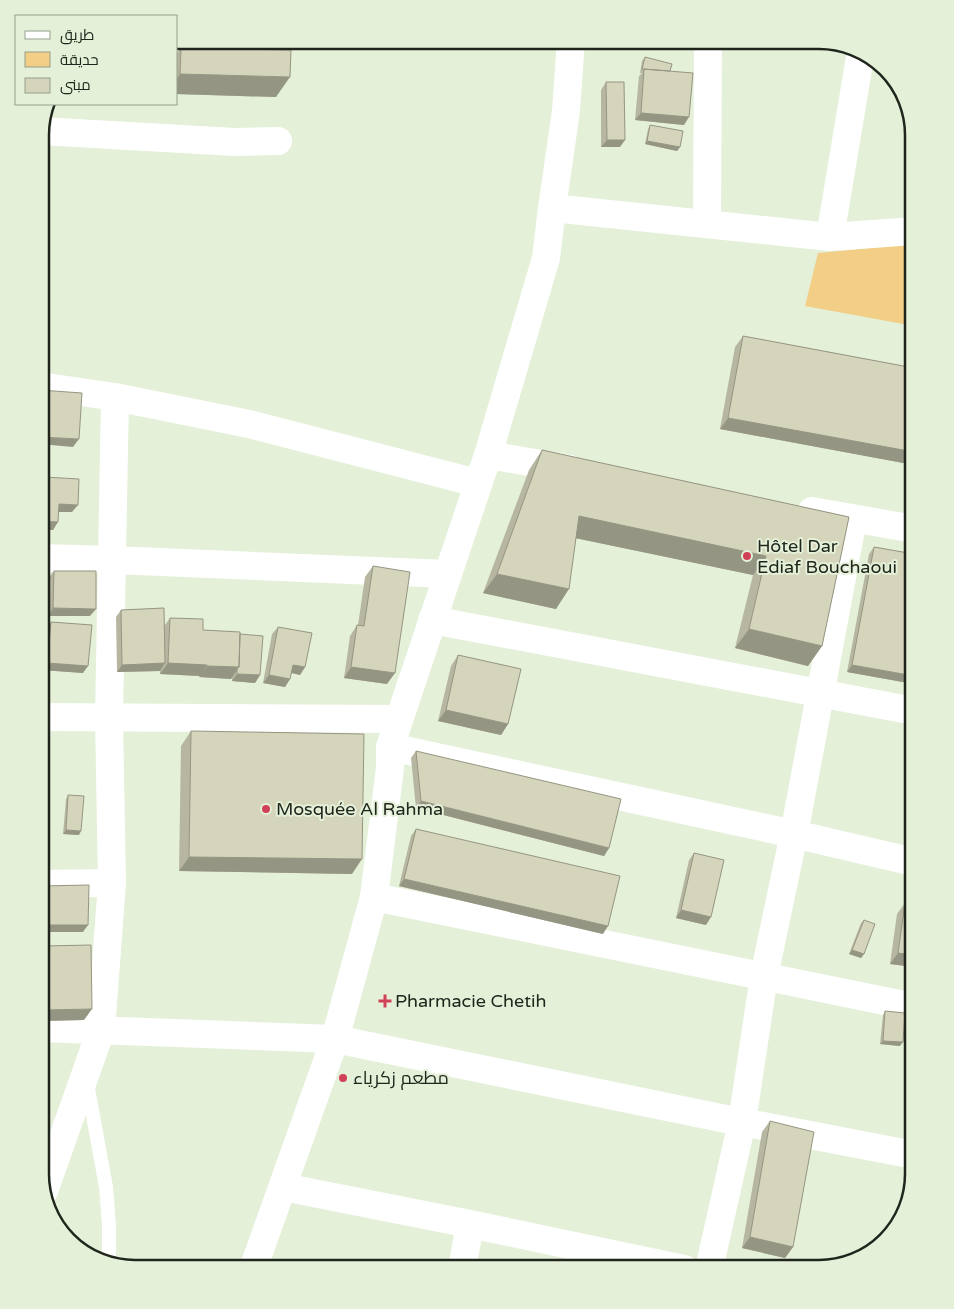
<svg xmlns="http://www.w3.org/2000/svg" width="954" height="1309" font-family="'Varela Round',Cairo,sans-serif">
<rect width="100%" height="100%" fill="#e4f0d8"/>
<path fill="#f2ce86" d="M914 244V326L805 306 818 253Z"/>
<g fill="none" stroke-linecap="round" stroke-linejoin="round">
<path stroke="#fff" stroke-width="14" d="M87 1083 106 1187 109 1225V1263"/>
<path stroke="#fff" stroke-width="28" d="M40 131 235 142 278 141
M552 208 830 237 914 231
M707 223 708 40
M830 237 861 51
M40 386 115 397 249 424 477 483
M488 455 546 258 552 208 566 111 571 40
M40 558 113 560 448 574
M432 620 914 711
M40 717 399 719
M390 747 794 834 914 862
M40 884 112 883
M374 897 914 1007
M40 1028 335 1039 721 1118 914 1155
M283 1187 470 1224 684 1269
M44 1191 101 1030 112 883 109 717 115 397
M462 1269 470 1224
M709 1269 742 1122 764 976 794 834 853 519"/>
<path stroke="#fff" stroke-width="28" d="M812 511 914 529
M253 1269 335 1039 374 897 390 768V747L488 455 570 469"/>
</g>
<path fill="#b7b7a1" d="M181 48 276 97 176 94V54Z
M645 57 670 71 684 125 635 120 639 76 642 73H640L642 61Z
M606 82 620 147H601V90Z
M650 125 680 147 677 151 645 144 648 129Z
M743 336 914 368V465L720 429 735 347Z
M542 450 849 517 822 646 808 666 735 648 753 575 576 538 556 609 483 593 529 470Z
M44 477 72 512H59L53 530 40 529V483Z
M874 547 914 554V684L847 672 869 554Z
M373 566 387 684 344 678 350 636 357 625H358L365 577Z
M54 571 90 616H48V588L44 608 40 614V574L50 576Z
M121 610 165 625 170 618 203 630 240 635 260 675 255 683 232 681V677L231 679 199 677 200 676 160 674V671L117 672 116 617Z
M51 622 83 673 42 670 45 629Z
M278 627 305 667 300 675 291 673 290 679 285 687 263 683 272 634Z
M458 655 508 724 501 735 438 721 451 666Z
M191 731 352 874 179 871 181 746Z
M416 751 609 848 604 856 416 808 411 758Z
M68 795 79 835 63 834 66 799Z
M416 829 603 934 399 886 411 836Z
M694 853 706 925 676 918 689 860Z
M905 903 914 905V967L890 964 897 914Z
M864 920V954L861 958 849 954 861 923Z
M43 946 84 1020 40 1021V950Z
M885 1011 900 1046 880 1044 883 1015Z
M770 1121 793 1247 785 1258 742 1248 762 1132Z"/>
<path fill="#959583" d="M465 40H521L518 44 464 41Z
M180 74 290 77 276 97 176 94V80Z
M641 113 689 117 684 125 635 120Z
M607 140H625L620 147H601Z
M647 141 680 147 677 151 645 144Z
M728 418 914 452V465L720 429Z
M40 437 79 439 73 447 40 444Z
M59 504 78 505 72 512H54Z
M579 516 766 556 753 575 565 536Z
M40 521 58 522 53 530 40 529Z
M497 574 569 589 556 609 483 593Z
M40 607 44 608 40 614Z
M53 608 96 609 90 616H48Z
M749 629 822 646 808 666 735 648Z
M47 663 88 666 83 673 42 670Z
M165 663 160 671 117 672 122 665Z
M168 663 207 665 200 676 160 674Z
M293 665 305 667 300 675 288 672Z
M852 665 914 676V684L847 672Z
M207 666 239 667 231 679 199 677Z
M351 667 395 673 387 684 344 678Z
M237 674 260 675 255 683 232 681Z
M269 675 290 679 285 687 263 683Z
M446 710 508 724 501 735 438 721Z
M40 765H46L41 773H40Z
M421 801 609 848 604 856 416 808Z
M66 830 81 831 79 835 63 834Z
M189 857 362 859 352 874 179 871Z
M404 879 608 926 603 934 399 886Z
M681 910 711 917 706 925 676 918Z
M40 925H88L83 932H40Z
M852 950 864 954 861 958 849 954Z
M898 953 914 955V967L890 964Z
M92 1009 84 1020 40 1021V1016L44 1010Z
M883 1041 903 1042 900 1046 880 1044Z
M750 1237 793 1247 785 1258 742 1248Z"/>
<path fill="#d5d5bb" stroke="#959583" d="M181 48 291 50 290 77 180 74Z
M645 57 672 64 670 71 642 69Z
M644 69 693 73 689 117 641 113Z
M606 82H624L625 140H607Z
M650 125 683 131 680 147 647 141Z
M743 336 914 368V452L728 418Z
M40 390 82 393 79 439 40 437Z
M542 450 849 517 822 646 749 629 766 556 579 516 569 589 497 574Z
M44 477 79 479 78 505 59 504 58 522 40 521V494L43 495Z
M874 547 914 554V676L852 665Z
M373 566 410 572 395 673 351 667 357 625 364 626Z
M54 571H96V609L53 608Z
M40 574 50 576 44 608 40 607Z
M164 608 165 663 122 665 121 610Z
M170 618 203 619V630L240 632 239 667 207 666V665L168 663Z
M40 620H43V657H40Z
M51 622 92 625 88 666 47 663Z
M278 627 312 633 305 667 293 665 290 679 269 675Z
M240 634 263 636 260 675 237 674V669L239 667Z
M458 655 521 669 508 724 446 710Z
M191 731 364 734 362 859 189 857Z
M40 734 49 735 46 765H40Z
M416 751 621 799 609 848 421 801Z
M68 795 84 796 81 831 66 830Z
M416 829 620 876 608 926 404 879Z
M694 853 724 860 711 917 681 910Z
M89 885 88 925H40V886Z
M905 903 914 905V955L898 953Z
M864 920 875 924 864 954 852 950Z
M91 945 92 1009 44 1010 43 946Z
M885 1011 905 1013 903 1042 883 1041Z
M770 1121 814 1132 793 1247 750 1237Z"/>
<g fill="#d14157" stroke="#e4f0d8" stroke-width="2">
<circle cx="747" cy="556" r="5"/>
<circle cx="266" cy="809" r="5"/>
<path d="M382.5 993.5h5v5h5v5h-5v5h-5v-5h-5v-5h5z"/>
<circle cx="343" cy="1078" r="5"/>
</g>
<g text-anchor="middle" stroke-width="4" stroke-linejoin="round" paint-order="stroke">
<g font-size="18" fill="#21261d" stroke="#e4f0d8" text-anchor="start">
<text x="757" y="552">Hôtel Dar<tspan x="757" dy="21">Ediaf Bouchaoui</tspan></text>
<text x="276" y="815">Mosquée Al Rahma</text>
<text x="395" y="1007">Pharmacie Chetih</text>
<text x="353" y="1084">مطعم زكرياء</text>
</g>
</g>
<path d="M0 0H954V1309H0ZM135 49H819A86 86 0 0 1 905 135V1174A86 86 0 0 1 819 1260H135A86 86 0 0 1 49 1174V135A86 86 0 0 1 135 49Z" fill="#e4f0d8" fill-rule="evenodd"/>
<path fill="none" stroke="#21261d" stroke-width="2.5" d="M135 49H819A86 86 0 0 1 905 135V1174A86 86 0 0 1 819 1260H135A86 86 0 0 1 49 1174V135A86 86 0 0 1 135 49Z"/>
<rect x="15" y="15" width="162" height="90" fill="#e4f0d8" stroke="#969f8d"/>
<rect x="25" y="31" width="25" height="8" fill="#ffffff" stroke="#969f8d"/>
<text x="60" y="40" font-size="15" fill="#21261d">طريق</text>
<rect x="25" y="52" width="25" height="15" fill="#f2ce86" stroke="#969f8d"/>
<text x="60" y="65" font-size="15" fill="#21261d">حديقة</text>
<rect x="25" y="78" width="25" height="15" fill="#d5d5bb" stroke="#969f8d"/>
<text x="60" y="90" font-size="15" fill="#21261d">مبنى</text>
</svg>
